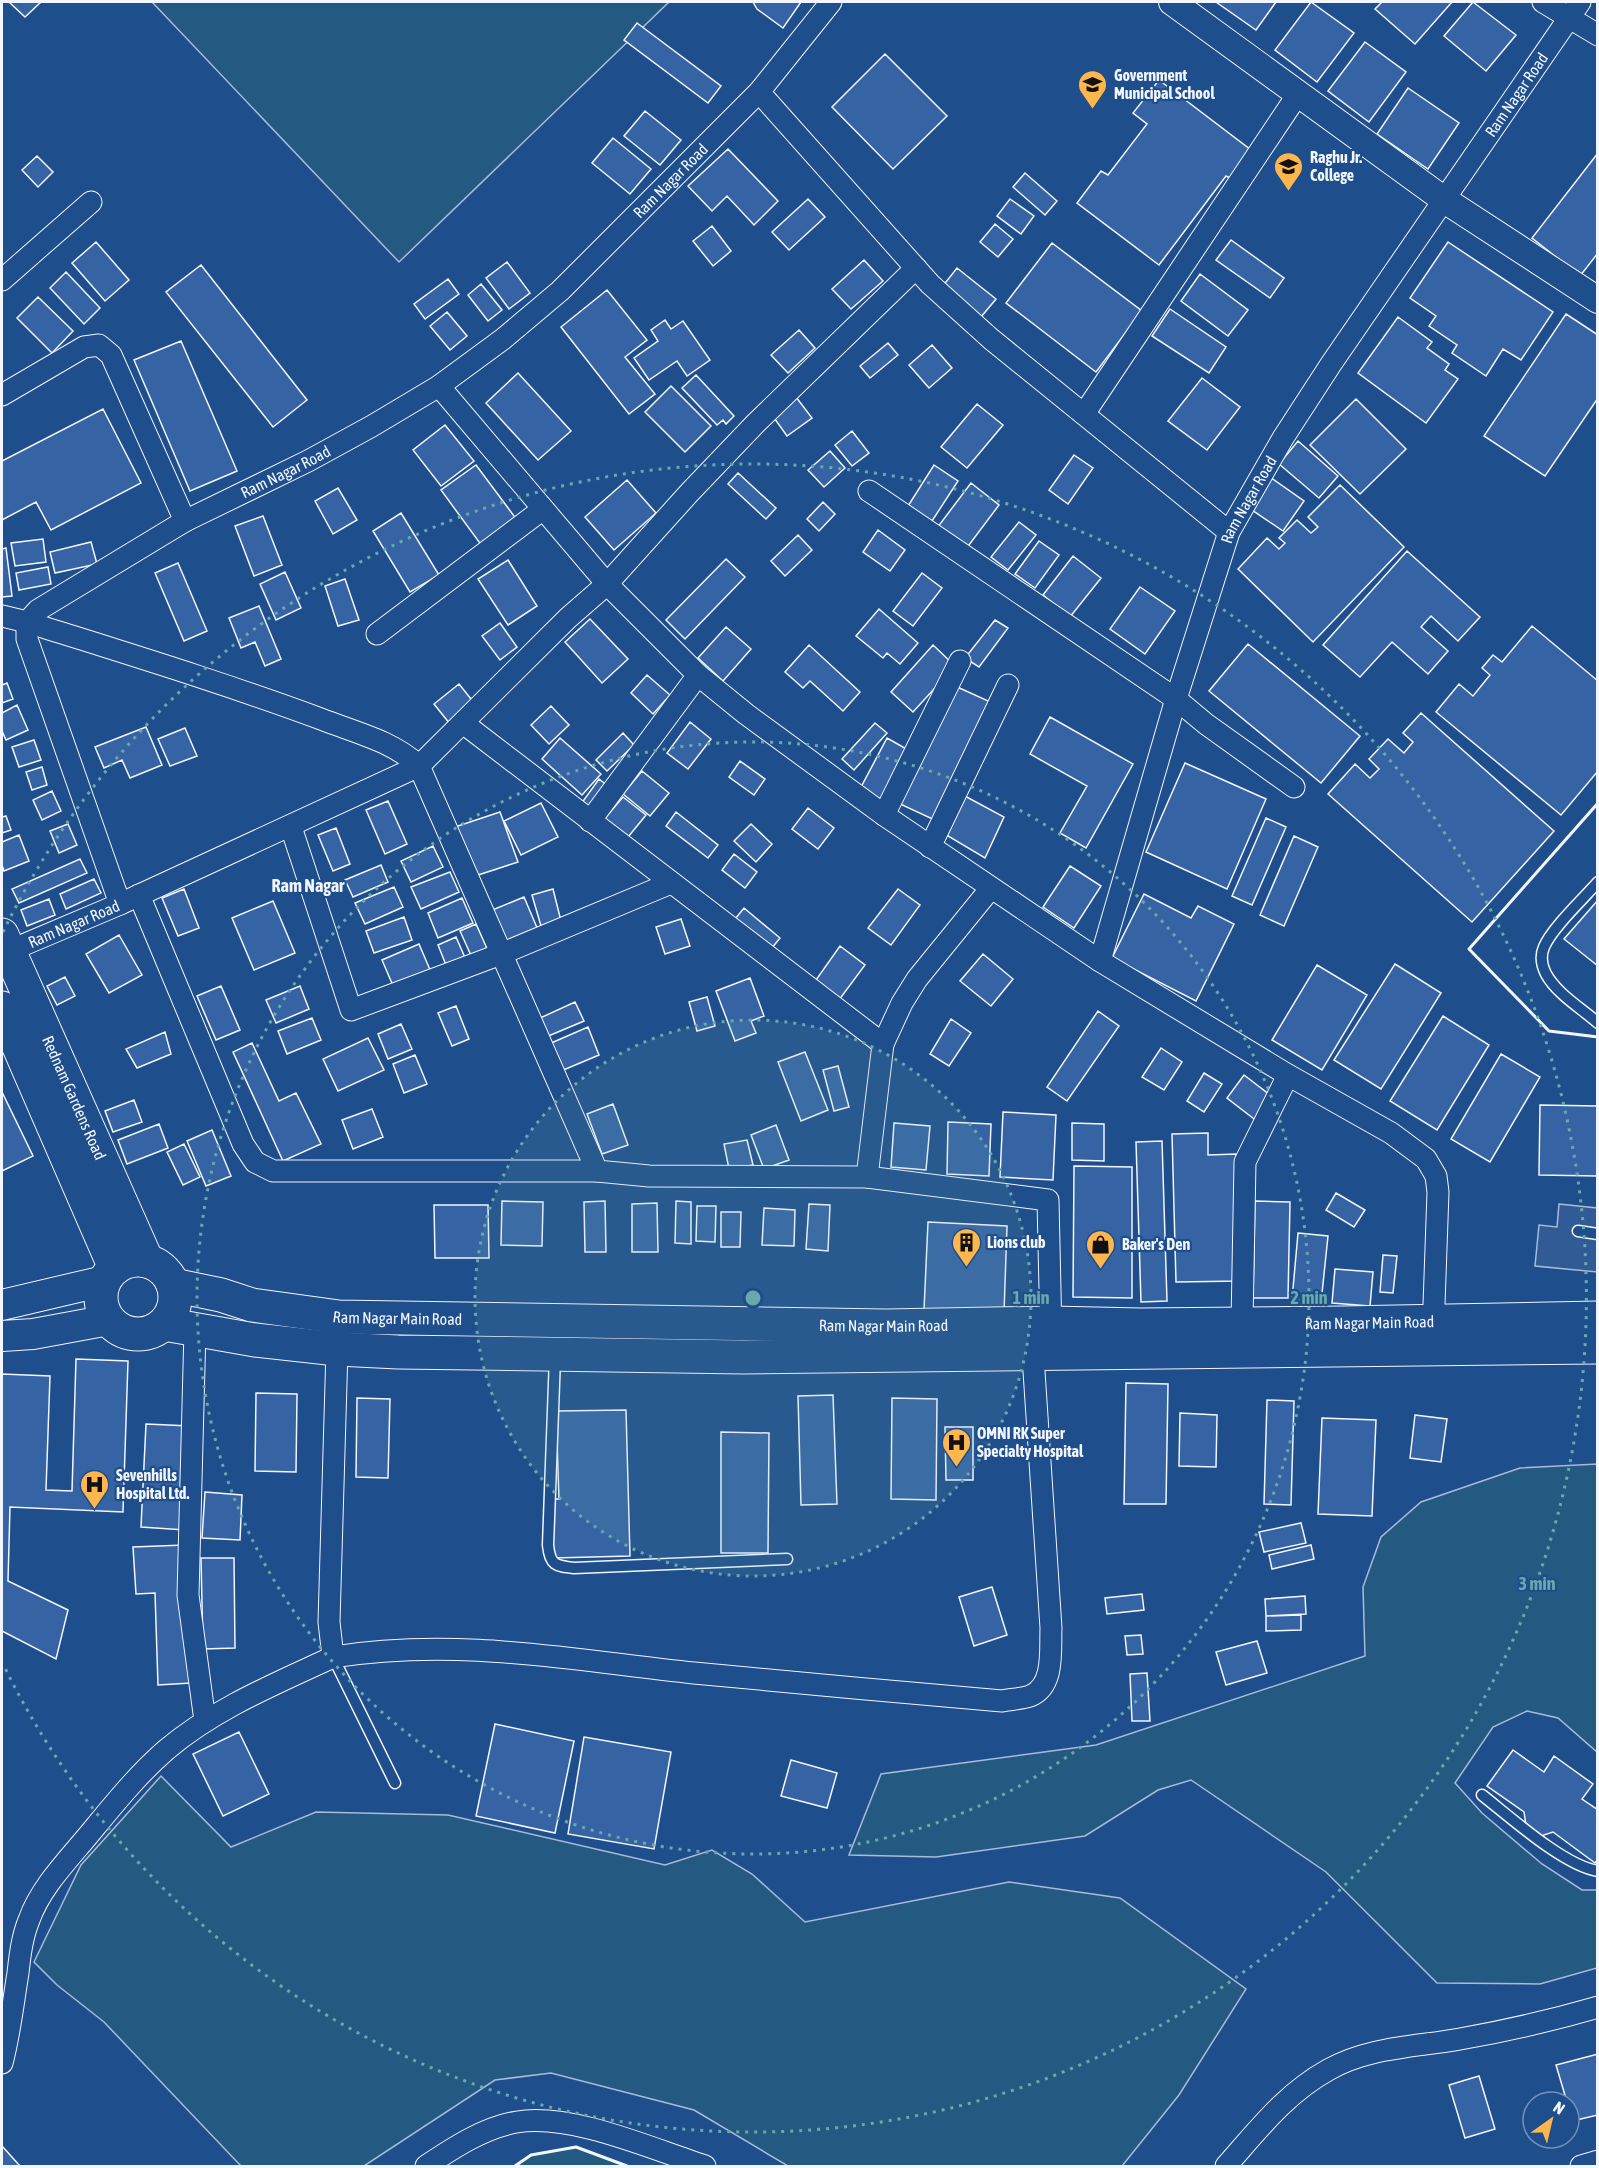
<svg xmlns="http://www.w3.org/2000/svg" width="1599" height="2168" font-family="'Asap Condensed',sans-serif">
<rect width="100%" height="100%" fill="#1f4e8c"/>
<path fill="#245a82" stroke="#a8bbd7" stroke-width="1.5" d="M152 2H669L399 262Z
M1597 1464V1752L1558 1718 1527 1711 1493 1727 1455 1783 1482 1813 1542 1864 1582 1890H1597V1968L1540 1984 1437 1983 1326 1872 1191 1780 1158 1790 1085 1836 936 1857 849 1855 881 1774 1096 1745 1365 1656 1363 1587 1381 1537 1421 1502 1520 1468Z
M161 1776 231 1847 316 1812 448 1815 665 1865 712 1850 752 1874 805 1922 1009 1882 1120 1898 1246 1989 1179 2095 1122 2166H788L694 2110 551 2073 495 2080 364 2166H241L104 2022 57 1985 34 1962 81 1865Z
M576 2147 627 2166H515L531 2155Z"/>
<path fill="#305b95" stroke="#a8bbd7" stroke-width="1.5" d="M1559 1204 1597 1208V1272L1535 1266 1539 1225 1557 1227Z"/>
<path fill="#3563a3" stroke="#f2f6ff" stroke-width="1.5" d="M9 2H41L25 17Z
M753 2H801L783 28 757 9Z
M1216 2H1276L1256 30Z
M1311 2 1354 33 1317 82 1275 50Z
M1382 2H1452L1415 44 1375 9Z
M1473 2 1516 35 1486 71 1444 36Z
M637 23 721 86 708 103 624 40Z
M1365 42 1406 72 1369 122 1328 91Z
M885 54 947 116 893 169 832 107Z
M1159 80 1251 150 1230 178 1226 176 1159 265 1077 203 1101 171 1108 175 1147 124 1133 113Z
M1408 88 1459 123 1428 169 1377 134Z
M645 111 681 140 660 165 624 136Z
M613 138 651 169 630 194 592 163Z
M728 149 778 201 754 225 727 196 712 211 688 186Z
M1598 153V253L1580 276 1532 238Z
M37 156 53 172 38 187 22 170Z
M1025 173 1057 201 1045 215 1013 187Z
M808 199 825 217 789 250 772 232Z
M1010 199 1034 216 1021 234 997 216Z
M995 224 1013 239 998 257 980 242Z
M712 226 731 251 713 266 693 241Z
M1231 240 1284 278 1270 298 1216 260Z
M96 242 129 280 105 301 72 263Z
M1448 242 1553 312 1521 360 1503 349 1486 376 1452 353 1457 345 1429 326 1436 316 1410 298Z
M1052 243 1142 311 1096 372 1006 303Z
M864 260 883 281 851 309 832 289Z
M507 262 530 293 509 309 486 278Z
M201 265 307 400 273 427 166 292Z
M957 268 996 299 981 317 942 287Z
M66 272 100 308 84 324 50 288Z
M1200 274 1248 310 1228 336 1181 301Z
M448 279 459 294 425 319 414 304Z
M481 284 502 310 488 321 468 295Z
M607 290 647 340 625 357 655 394 629 414 561 327Z
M38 297 73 331 52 353 17 318Z
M1170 309 1226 347 1209 373 1152 336Z
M447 312 467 336 450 350 430 326Z
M1566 314 1598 335V398L1545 476 1484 436Z
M1398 317 1432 342 1427 348 1449 364 1445 370 1458 379 1426 423 1358 373Z
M665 320 671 329 683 321 710 360 687 376 677 361 649 380 634 358 658 341 651 330Z
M799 330 815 348 788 373 771 355Z
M181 341 237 471 190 491 134 360Z
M888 343 898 355 870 378 860 366Z
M932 345 952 368 929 388 909 365Z
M518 373 571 431 538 460 486 403Z
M696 375 734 416 726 424 723 420 717 425 682 388Z
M1202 378 1240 407 1207 450 1168 421Z
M671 386 711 426 685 452 645 412Z
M796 397 812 418 787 436 772 415Z
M1356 399 1406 449 1360 494 1310 445Z
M977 404 1003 425 967 468 941 447Z
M103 409 141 483 51 530 36 502 2 520V461Z
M445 425 474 461 441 486 413 450Z
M852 431 869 453 852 466 835 445Z
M1298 441 1338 476 1319 498 1279 464Z
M830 451 845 468 824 487 808 470Z
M1074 455 1093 468 1068 504 1049 490Z
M476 465 517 520 482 546 441 490Z
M934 465 958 481 932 521 908 506Z
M738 473 776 508 766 519 728 484Z
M1270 477 1304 501 1283 531 1249 508Z
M627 480 656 513 614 550 585 517Z
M971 483 999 505 966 549 937 528Z
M1340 485 1404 547 1313 642 1238 569 1267 538 1279 549 1285 543 1279 538 1297 520 1311 533 1318 527 1308 517Z
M338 488 357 520 333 534 315 501Z
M823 502 835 514 819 531 807 519Z
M401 513 439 575 410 592 373 531Z
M263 516 282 565 254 576 235 526Z
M1019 522 1036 535 1008 570 991 557Z
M878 530 905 550 890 571 863 552Z
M798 535 812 550 785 576 771 561Z
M43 539 46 562 15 566 11 543Z
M1039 541 1059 555 1035 588 1015 574Z
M91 542 97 564 55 573 50 552Z
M6 548 12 596 2 597V549Z
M1407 551 1480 617 1458 641 1431 616 1421 627 1448 651 1428 674 1392 642 1360 677 1323 645Z
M1073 556 1101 578 1070 617 1043 595Z
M726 559 745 577 685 639 666 620Z
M508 560 537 606 508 625 478 579Z
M178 563 207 631 184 641 155 573Z
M48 567 51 584 19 590 16 573Z
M285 572 301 608 276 620 260 584Z
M922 573 942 588 913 626 893 611Z
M345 579 359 620 338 626 325 586Z
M1140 587 1175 611 1145 654 1110 629Z
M259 606 281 659 265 666 255 642 241 648 229 618Z
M879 609 918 643 900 664 887 653 883 658 856 636Z
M590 619 628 659 602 683 565 642Z
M995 620 1008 628 979 667 965 658Z
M500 623 517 647 500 660 482 636Z
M1532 626 1598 681V771L1561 815 1436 712 1459 684 1473 696 1490 675 1482 668 1493 655 1502 662Z
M726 627 751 649 723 681 698 658Z
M1248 644 1360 736 1321 783 1209 691Z
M809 645 860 692 843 711 810 681 803 688 785 672Z
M933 645 955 666 913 712 891 692Z
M647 675 670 695 653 714 631 693Z
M7 683 13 699 2 703V685Z
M459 684 475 704 450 724 434 704Z
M955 686 995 704 939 822 900 804Z
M17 705 28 730 6 740 2 731V713Z
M551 706 569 725 549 744 531 725Z
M1421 713 1554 831 1472 922 1328 794 1355 764 1370 778 1379 769 1369 759 1388 739 1404 753 1413 742 1403 733Z
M1050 717 1133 764 1086 848 1060 833 1087 786 1030 754Z
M690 722 711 739 688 769 667 753Z
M875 723 887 733 854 770 842 759Z
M146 727 162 765 130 778 122 760 104 768 95 747Z
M185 728 197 756 170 766 158 739Z
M623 733 634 745 607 771 596 760Z
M560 738 601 774 582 795 542 759Z
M887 738 910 751 884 801 860 789Z
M34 740 41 760 19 767 12 747Z
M740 761 765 779 754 795 729 777Z
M1185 763 1266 799 1227 889 1146 852Z
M42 767 47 785 32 790 26 772Z
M642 771 669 793 650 816 623 794Z
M599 779 608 786 591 811 581 804Z
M52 791 61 811 42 820 33 800Z
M963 795 1004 817 985 858 943 833Z
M623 797 646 815 624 842 601 823Z
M388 801 407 844 385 854 366 810Z
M541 803 558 837 521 855 504 821Z
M808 808 834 828 818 849 792 829Z
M500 812 518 862 472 877 455 827Z
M676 812 718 845 708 858 666 826Z
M6 816 11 830 2 833V817Z
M1266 818 1286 827 1252 905 1232 896Z
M68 824 77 845 59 853 50 831Z
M751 824 772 844 756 862 734 841Z
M336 828 350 864 333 871 318 835Z
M19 835 29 861 4 871 2 865V842Z
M1294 836 1318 847 1284 926 1260 915Z
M433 846 443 867 411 882 401 861Z
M734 854 757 872 745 888 722 870Z
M80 859 87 873 19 903 12 889Z
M381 865 388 882 353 897 345 880Z
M1070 866 1101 886 1074 928 1043 907Z
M450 872 459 892 421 909 411 887Z
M94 879 101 893 66 909 60 894Z
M394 887 403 907 365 924 355 903Z
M184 889 199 928 178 936 162 898Z
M553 889 561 921 541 926 532 895Z
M898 889 920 905 891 945 868 928Z
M1144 894 1191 918 1198 906 1234 924 1196 1001 1112 958Z
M524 897 538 930 504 944 490 911Z
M462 898 473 923 438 938 428 913Z
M49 899 55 915 27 926 21 910Z
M1598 900V966L1564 939Z
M273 901 295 953 254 970 232 918Z
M744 908 780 938 767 954 731 924Z
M404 917 412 940 374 953 366 931Z
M681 919 690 946 665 954 656 927Z
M476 924 490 955 474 962 460 931Z
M119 935 142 975 109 993 86 954Z
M456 937 466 960 448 970 438 945Z
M419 944 431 972 394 988 382 960Z
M840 946 865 965 836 1004 811 987Z
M983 954 1013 979 991 1006 960 981Z
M1395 964 1441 993 1381 1089 1334 1060Z
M1317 965 1367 995 1322 1070 1272 1040Z
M65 977 75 996 57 1005 47 986Z
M750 978 764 1016 751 1021 756 1033 735 1041 716 991Z
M221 986 240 1030 216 1040 197 996Z
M300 986 309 1009 276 1023 266 1000Z
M707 997 715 1026 697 1031 689 1002Z
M575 1002 584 1021 546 1037 538 1019Z
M456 1006 469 1039 452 1046 438 1013Z
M1098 1011 1119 1026 1067 1101 1047 1087Z
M1443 1016 1489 1045 1437 1130 1390 1101Z
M312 1018 321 1040 287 1054 278 1031Z
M951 1019 971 1033 949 1066 930 1054Z
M401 1024 412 1049 388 1059 378 1034Z
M588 1027 599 1055 561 1071 549 1044Z
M165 1032 171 1054 137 1068 126 1049Z
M368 1038 384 1070 338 1091 323 1059Z
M252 1043 279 1101 296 1093 321 1144 283 1161 233 1052Z
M1161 1048 1182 1062 1164 1090 1142 1077Z
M805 1052 828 1110 801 1121 778 1062Z
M1501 1054 1540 1077 1490 1162 1451 1139Z
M415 1055 427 1084 404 1093 393 1064Z
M838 1066 849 1107 834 1111 823 1070Z
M1204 1073 1222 1084 1204 1112 1187 1101Z
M1244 1075 1274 1098 1258 1122 1227 1098Z
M2 1092 33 1156 2 1171Z
M134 1100 142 1122 113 1132 105 1111Z
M613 1104 628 1145 602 1154 587 1114Z
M1540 1105 1598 1106V1176L1539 1175Z
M372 1109 383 1137 353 1149 342 1120Z
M1003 1112 1056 1115 1053 1180 1000 1177Z
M948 1122 991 1124 989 1176 947 1174Z
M894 1123 930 1126 926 1170 891 1167Z
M1072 1123 1104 1124V1161L1072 1160Z
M159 1124 168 1148 127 1164 118 1140Z
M776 1125 789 1160 764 1169 751 1135Z
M212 1130 231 1176 206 1186 187 1141Z
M1208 1133V1155L1236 1154 1240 1281 1176 1282 1172 1134Z
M747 1140 753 1165 729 1169 724 1144Z
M1162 1141 1167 1301 1141 1302 1136 1142Z
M184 1144 200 1177 183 1185 167 1152Z
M1074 1166 1132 1167V1298L1073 1297Z
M1336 1193 1365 1210 1354 1227 1326 1210Z
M502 1201 543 1202 542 1246 501 1245Z
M605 1201 606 1252H585L584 1202Z
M676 1201 691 1202V1244L675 1243Z
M1255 1201 1290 1202 1288 1298H1253Z
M657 1203 658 1252H632V1204Z
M809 1204 830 1205 828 1251 806 1249Z
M434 1205H488L489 1258H435Z
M697 1206H716L715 1242 696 1241Z
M764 1208 795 1210 794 1246 762 1245Z
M721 1212H741L740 1247H721Z
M928 1222 1007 1226 1004 1313 924 1310Z
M1298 1233 1328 1236 1321 1303 1292 1300Z
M1383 1255 1397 1256 1393 1293 1380 1292Z
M1335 1269 1373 1272 1370 1306 1332 1303Z
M76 1359 128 1361 123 1512 10 1507 8 1581 68 1610 56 1659 2 1631V1374L50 1376 46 1490 72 1491Z
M1126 1383 1168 1384 1166 1504H1124Z
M256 1393 297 1394 296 1472 255 1471Z
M833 1395 837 1504 801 1505 798 1396Z
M357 1398 390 1399 388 1478 356 1477Z
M892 1398 937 1399 936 1500 891 1499Z
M1267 1400 1294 1401 1291 1505 1264 1504Z
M626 1410 630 1556 553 1558 551 1499H559L556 1411Z
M1180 1413 1217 1415 1216 1467 1179 1466Z
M1415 1415 1447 1419 1441 1462 1410 1458Z
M1322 1418 1376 1420 1372 1516 1318 1514Z
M146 1424 190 1426 185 1530 141 1527Z
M945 1427H973V1480H946Z
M721 1432 769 1433 768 1553H721Z
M205 1492 242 1495 240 1540 202 1538Z
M1301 1523 1306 1543 1264 1552 1259 1532Z
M184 1545 191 1683 158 1685 155 1593 136 1594 133 1547Z
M1311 1545 1314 1559 1272 1569 1269 1555Z
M201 1558H234L235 1648 203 1649Z
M992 1587 1007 1635 974 1646 959 1597Z
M1142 1594 1144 1610 1107 1614 1105 1598Z
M1305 1596 1306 1614 1266 1616 1265 1599Z
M1301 1615V1630L1266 1631V1616Z
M1141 1635 1143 1654 1127 1655 1125 1636Z
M1257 1641 1267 1673 1226 1685 1216 1652Z
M1147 1673 1150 1721H1132L1130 1674Z
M495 1724 574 1741 555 1833 476 1816Z
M239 1732 269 1794 223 1816 193 1754Z
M584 1737 671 1752 654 1849 568 1834Z
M1513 1750 1544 1772 1554 1756 1593 1784 1582 1799 1598 1810V1859L1595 1863 1553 1832 1541 1836 1526 1825 1524 1812 1487 1786Z
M791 1760 837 1773 827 1808 781 1796Z
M1598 2054V2115L1572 2121 1569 2102H1567L1556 2065Z
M1479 2076 1495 2129 1465 2138 1449 2085Z
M2 2146 20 2166H2Z"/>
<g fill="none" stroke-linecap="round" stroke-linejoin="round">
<defs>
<path id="service" d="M1598 882C1583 899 1552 928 1544 947 1540 956 1542 966 1546 974 1557 994 1581 1008 1598 1023
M1578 1231 1598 1234
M555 1357 548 1545C550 1565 555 1566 574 1568L787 1559
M333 1657 395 1783
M1482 1795C1509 1816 1564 1866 1598 1871"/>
<g id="minor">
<path d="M1543 2 1598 35"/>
<path d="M759 92 930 284 991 339 1229 532"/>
<path d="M2 280 91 202"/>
<path d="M439 386 607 584 698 675 746 714 884 815 1100 961"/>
<path d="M2 395 84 347 99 345 111 355 185 521"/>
<path d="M1084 414 1298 94"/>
<path d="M869 491 1176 699 1100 961 1288 1075 1391 1133 1426 1159 1436 1176 1438 1192 1433 1333"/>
<path d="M2 616 27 622C125 653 224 683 321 719 354 732 393 741 419 766L597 1171 649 1176 867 1177 1048 1200 1051 1335"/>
<path d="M377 634 543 509"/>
<path d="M463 723 883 1044 902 1003 917 979 991 888"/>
<path id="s1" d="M1294 787 1206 724 1176 699 1229 532 1283 438 1331 364 1580 2"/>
<path d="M884 815 960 661"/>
<path d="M590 821 698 675"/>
<path d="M291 827 351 1010 501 954 671 883"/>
<path d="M930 847 1008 685"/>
<path d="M139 895 243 1144 255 1162 273 1171H597"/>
<path d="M120 904 419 766 568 618 607 584 690 492 756 423 916 268"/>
<path id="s2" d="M2 954 120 904 27 639V622L38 610 185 521 308 461 372 426 439 386 503 339 560 291 759 92 831 2"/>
<path d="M867 1177 883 1044"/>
<path d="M1242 1323 1245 1162 1288 1075"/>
<path d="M195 1329 188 1595 205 1721"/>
<path d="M337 1349 329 1622 333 1657C457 1637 571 1660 694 1673 797 1683 899 1692 1002 1701 1011 1699 1022 1699 1030 1696 1055 1686 1050 1650 1051 1628L1032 1341"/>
<path d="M2 2063C10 2033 13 2003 18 1973 20 1955 22 1937 29 1920 40 1889 65 1863 86 1838 111 1808 136 1776 166 1750 214 1709 275 1684 333 1657"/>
<path d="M426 2166C453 2148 485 2127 517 2122 572 2113 652 2149 705 2166"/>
<path d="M1226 2166C1258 2130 1285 2094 1328 2070 1368 2047 1416 2047 1460 2039 1506 2031 1553 2020 1598 2007"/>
<path d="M1581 2166 1598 2161"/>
</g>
<path id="tertiary" d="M1172 2 1443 199 1598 300"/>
<path id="secondary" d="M2 1305 104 1281
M2 1336 33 1334 109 1320"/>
<g id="primary">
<path id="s3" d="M2 935 147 1261"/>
<path d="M2 1008 115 1268"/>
<circle cx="138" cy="1297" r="37"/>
<path id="s4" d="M173 1285 221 1295 252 1305 339 1317 886 1326 1051 1323 1140 1325 1343 1323 1598 1318"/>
<path d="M164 1324 255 1340 337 1349 398 1352 744 1357 1598 1347"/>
</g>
</defs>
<use href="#service" stroke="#f2f6ff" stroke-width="13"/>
<use href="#minor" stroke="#f2f6ff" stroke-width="23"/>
<use href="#tertiary" stroke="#f2f6ff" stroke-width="28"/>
<use href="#secondary" stroke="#f2f6ff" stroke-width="32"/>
<use href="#primary" stroke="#f2f6ff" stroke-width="35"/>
<use href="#service" stroke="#1f4e8c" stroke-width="10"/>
<use href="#minor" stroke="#1f4e8c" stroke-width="21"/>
<use href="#tertiary" stroke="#1f4e8c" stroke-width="26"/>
<use href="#secondary" stroke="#1f4e8c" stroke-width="30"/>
<use href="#primary" stroke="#1f4e8c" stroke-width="33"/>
<path stroke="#f2f6ff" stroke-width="3" d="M1598 803 1469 949 1549 1031 1598 1037
M515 2166 531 2155 576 2147 627 2166"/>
</g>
<circle cx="753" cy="1298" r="278" fill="#6aa9a8" fill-opacity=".12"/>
<g fill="none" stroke="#6aa9a8" stroke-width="3" stroke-dasharray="3 6">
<circle cx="753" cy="1298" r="278"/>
<circle cx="753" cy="1298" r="556"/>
<path d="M3 932A834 834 0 1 1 3 1664"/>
</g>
<defs>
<symbol id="school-pin" viewBox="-11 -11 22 30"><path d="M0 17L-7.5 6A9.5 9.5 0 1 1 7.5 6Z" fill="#ffb74d" stroke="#1f4e8c"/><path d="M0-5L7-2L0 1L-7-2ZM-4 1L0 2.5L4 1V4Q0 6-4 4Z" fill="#111"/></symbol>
<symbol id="university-pin" viewBox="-11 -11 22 30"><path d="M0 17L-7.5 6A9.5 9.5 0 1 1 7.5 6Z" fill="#ffb74d" stroke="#1f4e8c"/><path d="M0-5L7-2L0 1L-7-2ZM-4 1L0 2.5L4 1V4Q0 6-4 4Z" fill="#111"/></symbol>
<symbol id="building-pin" viewBox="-11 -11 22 30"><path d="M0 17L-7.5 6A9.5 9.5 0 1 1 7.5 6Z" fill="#ffb74d" stroke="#1f4e8c"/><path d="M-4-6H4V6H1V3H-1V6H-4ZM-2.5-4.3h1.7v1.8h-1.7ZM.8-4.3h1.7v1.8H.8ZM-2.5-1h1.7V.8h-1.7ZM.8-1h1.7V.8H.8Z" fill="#111"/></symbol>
<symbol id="shop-pin" viewBox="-11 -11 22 30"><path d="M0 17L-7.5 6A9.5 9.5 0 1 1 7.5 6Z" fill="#ffb74d" stroke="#1f4e8c"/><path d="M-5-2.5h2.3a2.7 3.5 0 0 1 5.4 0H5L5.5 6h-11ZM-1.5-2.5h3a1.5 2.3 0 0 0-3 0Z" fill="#111"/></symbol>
<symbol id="hospital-pin" viewBox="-11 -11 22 30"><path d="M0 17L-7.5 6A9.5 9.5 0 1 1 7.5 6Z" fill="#ffb74d" stroke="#1f4e8c"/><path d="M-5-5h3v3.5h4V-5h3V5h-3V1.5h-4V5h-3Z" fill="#111"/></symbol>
</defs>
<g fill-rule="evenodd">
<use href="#school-pin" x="1076" y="68" width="33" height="45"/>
<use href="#university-pin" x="1272" y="150" width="33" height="45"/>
<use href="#building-pin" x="950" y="1226" width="33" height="45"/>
<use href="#shop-pin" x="1084" y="1228" width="33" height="45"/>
<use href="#hospital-pin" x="940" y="1426" width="33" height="45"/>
<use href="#hospital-pin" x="78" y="1468" width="33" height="45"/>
</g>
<g text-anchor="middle" stroke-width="4.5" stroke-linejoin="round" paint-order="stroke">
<g font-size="16" font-weight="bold" fill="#f2f6ff" stroke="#1f4e8c" text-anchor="start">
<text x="1114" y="81">Government<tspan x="1114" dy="18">Municipal School</tspan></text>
<text x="1310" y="163">Raghu Jr.<tspan x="1310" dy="18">College</tspan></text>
<text x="987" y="1248">Lions club</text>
<text x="1122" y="1250">Baker's Den</text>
<text x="977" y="1439">OMNI RK Super<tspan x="977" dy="18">Specialty Hospital</tspan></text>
<text x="116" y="1481">Sevenhills<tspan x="116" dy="18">Hospital Ltd.</tspan></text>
</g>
<g font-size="16" fill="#f2f6ff" stroke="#1f4e8c">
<text dy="6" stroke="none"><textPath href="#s1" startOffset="846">Ram Nagar Road</textPath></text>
<text dy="6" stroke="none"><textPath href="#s2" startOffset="1212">Ram Nagar Road</textPath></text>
<text dy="6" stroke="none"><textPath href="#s2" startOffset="726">Ram Nagar Road</textPath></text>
<text dy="6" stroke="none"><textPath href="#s1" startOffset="360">Ram Nagar Road</textPath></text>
<text dy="6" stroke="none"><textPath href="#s2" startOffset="78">Ram Nagar Road</textPath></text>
<text dy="6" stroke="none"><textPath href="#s3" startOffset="178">Rednam Gardens Road</textPath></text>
<text dy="6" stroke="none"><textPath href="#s4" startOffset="228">Ram Nagar Main Road</textPath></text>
<text dy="6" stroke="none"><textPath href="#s4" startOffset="1200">Ram Nagar Main Road</textPath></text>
<text dy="6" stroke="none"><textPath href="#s4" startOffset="714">Ram Nagar Main Road</textPath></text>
</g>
<g font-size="18" font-weight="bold" fill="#f2f6ff" stroke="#1f4e8c">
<text x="308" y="892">Ram Nagar</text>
</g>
</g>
<circle cx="753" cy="1298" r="9" fill="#6aa9a8" stroke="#1f4e8c" stroke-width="3"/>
<g font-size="18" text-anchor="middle" font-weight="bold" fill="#6aa9a8" stroke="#1f4e8c" stroke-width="4.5" stroke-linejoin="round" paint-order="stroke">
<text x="1031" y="1304">1 min</text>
<text x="1309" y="1304">2 min</text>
<text x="1537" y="1590">3 min</text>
</g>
<rect width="1599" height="2168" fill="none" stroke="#f2f6ff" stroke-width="6"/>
<g transform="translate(1551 2120) rotate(34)"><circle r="28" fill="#1f4e8c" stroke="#7391ba" stroke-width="1.5"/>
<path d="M0-4.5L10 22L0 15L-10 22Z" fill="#ffb74d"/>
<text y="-9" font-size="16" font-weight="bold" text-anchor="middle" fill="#f2f6ff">N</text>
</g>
</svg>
